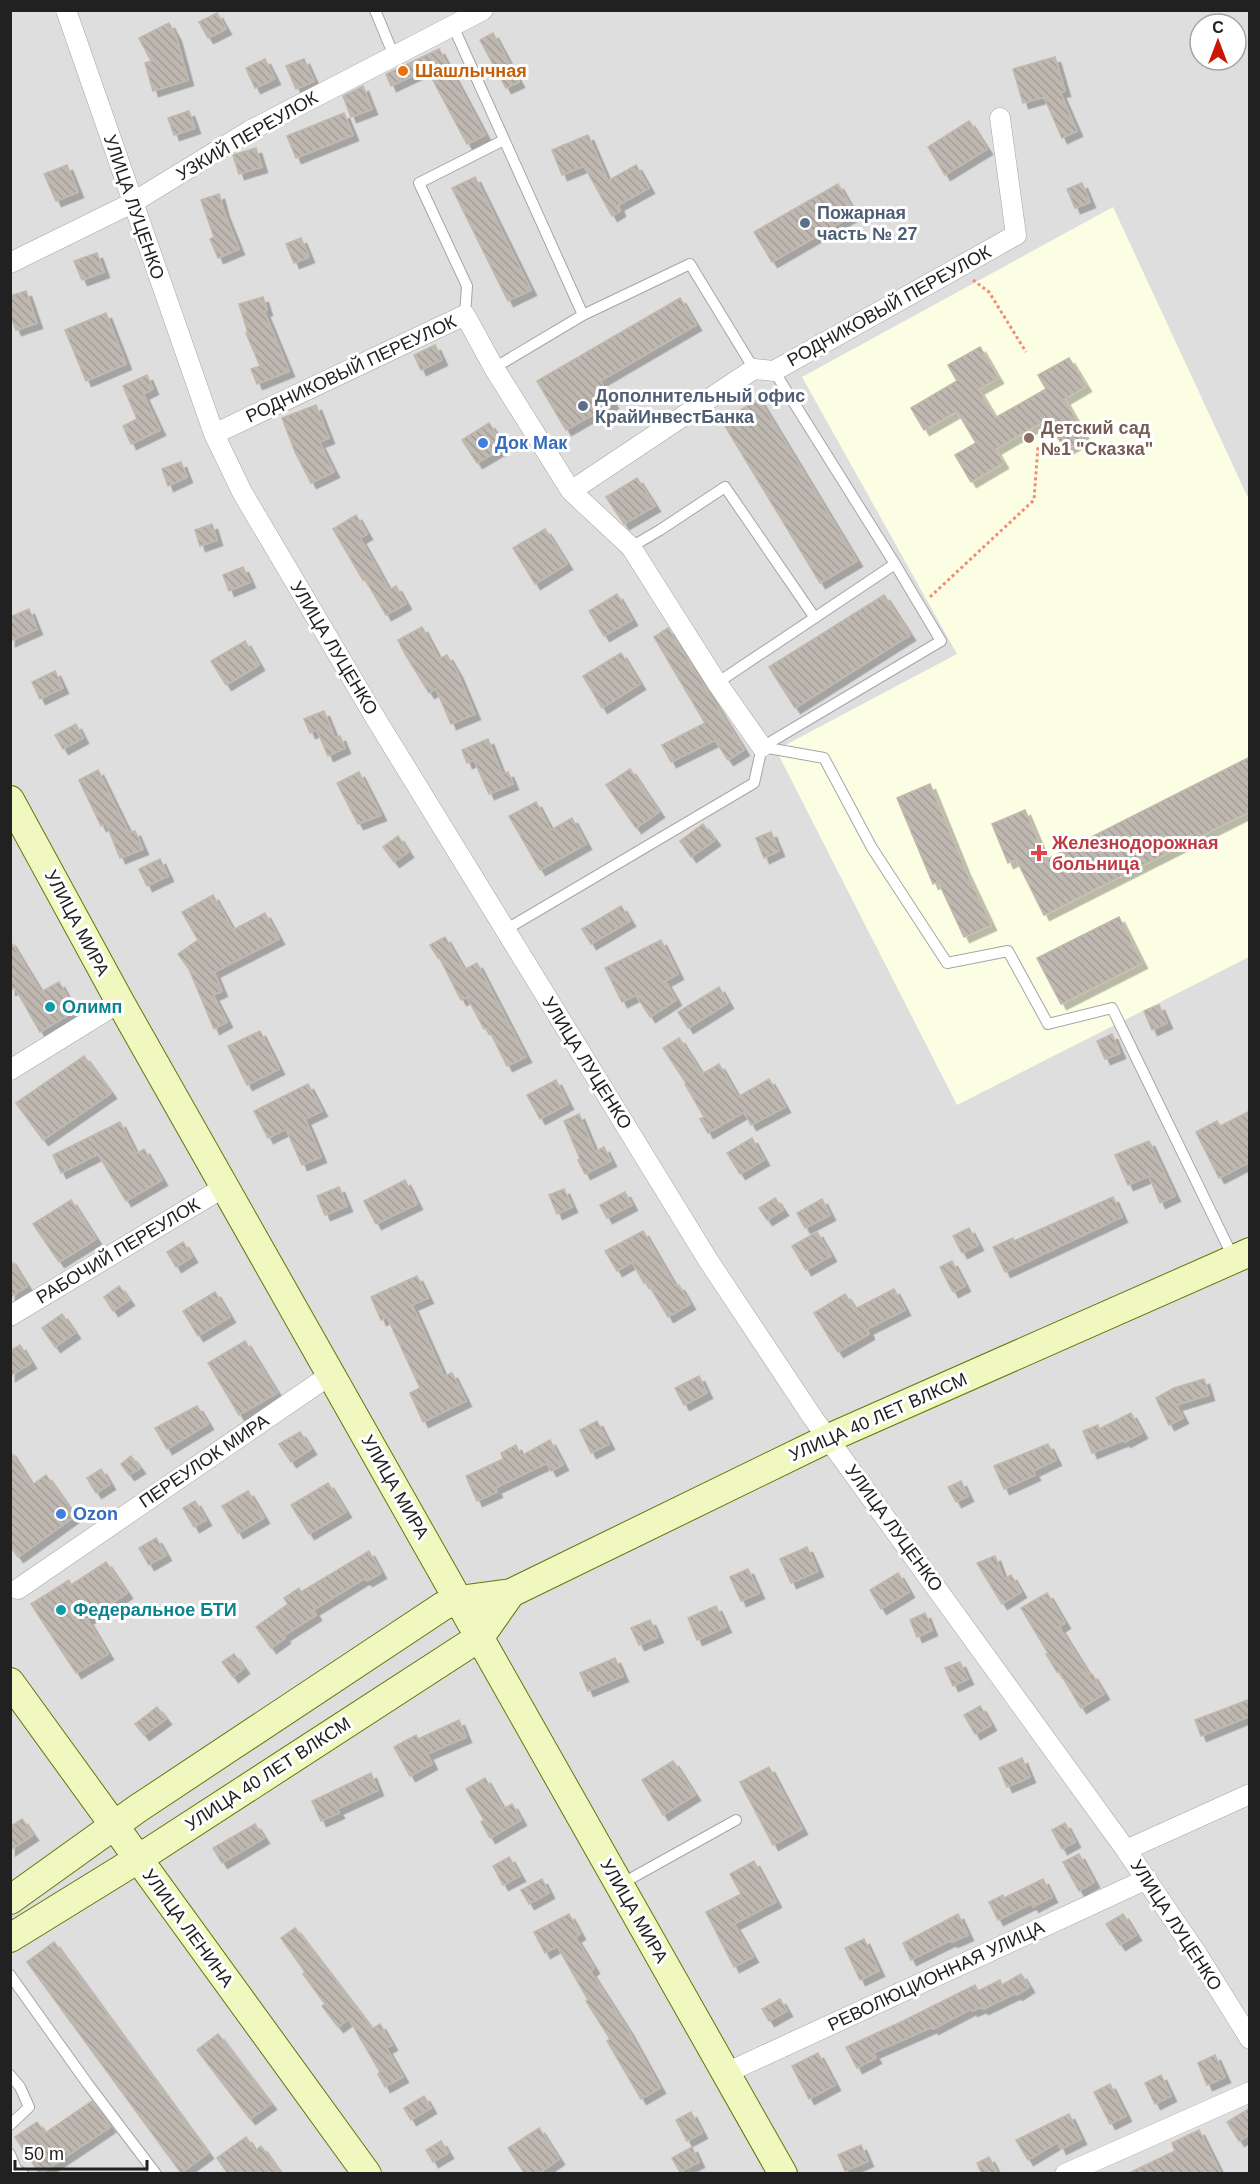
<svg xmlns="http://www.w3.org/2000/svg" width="1260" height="2184" font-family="Arial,sans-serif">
<defs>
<pattern id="building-back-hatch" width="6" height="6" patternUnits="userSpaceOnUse" patternTransform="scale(1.5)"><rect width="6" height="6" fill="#beb8b1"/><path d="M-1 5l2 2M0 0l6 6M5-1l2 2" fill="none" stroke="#a39e98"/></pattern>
<filter id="shadow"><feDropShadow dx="5.5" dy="5.5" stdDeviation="0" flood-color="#0004"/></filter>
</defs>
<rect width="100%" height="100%" fill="#f1eee8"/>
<path fill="#dfdede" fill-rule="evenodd" d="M11 11H1249V2173H11ZM1200 24H1236V60H1200Z"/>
<path fill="#fcfee3" d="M1113 207 1249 500V957L957 1105 776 750 957 654 802 377Z"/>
<path fill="url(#building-back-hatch)" stroke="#c2b7aa" stroke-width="1.5" filter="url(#shadow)" d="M217 13 226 29 208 38 199 22Z
M169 23 176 36 188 80 153 91 145 63 151 61 139 38Z
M493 33 519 82 506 88 480 40Z
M439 49 485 135 467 144 427 69 391 86 386 74Z
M1055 57 1065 91 1060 92 1077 131 1062 138 1044 97 1023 103 1013 69Z
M265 59 275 79 255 88 246 68Z
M304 59 314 81 296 89 286 66Z
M363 86 372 109 351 117 343 96Z
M189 111 195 128 174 135 168 118Z
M344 113 353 135 296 158 287 136Z
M969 121 987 149 945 175 928 147Z
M588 135 608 181 636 165 649 188 618 205 620 211 612 216 584 166 562 175 552 150Z
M256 148 262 167 239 174 233 155Z
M67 165 78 192 56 201 44 174Z
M475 177 531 290 508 301 452 188Z
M1082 183 1090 202 1075 208 1067 189Z
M838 184 855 214 772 262 754 232Z
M219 194 224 212 239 249 218 258 210 239 214 237 201 200Z
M301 238 309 257 294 263 286 244Z
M97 253 104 272 82 280 74 261Z
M26 291 37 323 16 330 10 315V296Z
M263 297 267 310 264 311 289 371 257 384 251 369 260 366 246 333H248L239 304Z
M680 298 696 325 600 381 613 403 566 430 537 381Z
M106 313 126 364 86 381 65 330Z
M435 345 442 360 421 370 414 355Z
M980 347 998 378 978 389 995 418 1046 389 1038 375 1069 358 1086 386 1064 399 1086 438 1065 450 1047 419 995 449 1003 463 971 482 955 455 976 443 957 411 924 430 911 408 957 381 948 365Z
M147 375 153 389 143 394 160 430 131 444 123 426 137 419 123 386Z
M759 399 857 561 820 583 722 421Z
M316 405 329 438 319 442 334 472 311 483 295 452 282 418Z
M489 423 504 447 477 463 462 440Z
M181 462 187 477 168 486 162 469Z
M637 478 655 506 624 524 606 497Z
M356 515 367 534 360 538 389 590 396 586 406 604 386 615 365 579 363 580 333 529Z
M212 524 217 540 200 546 195 530Z
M545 529 567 564 535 584 513 548Z
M243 567 250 582 229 591 223 575Z
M617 594 632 620 604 636 589 611Z
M884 595 910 635 795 708 769 667Z
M29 609 37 629 10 641V617Z
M422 627 439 659 447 655 457 672 475 714 451 724 436 689 429 693 405 654 398 640Z
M668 628 744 750 728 760 715 740 671 762 662 745 705 723 654 637Z
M245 641 259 665 226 685 211 661Z
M621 653 640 684 602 708 583 676Z
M55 671 63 688 40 699 32 682Z
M324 711 335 738 340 736 345 748 328 756 317 730 310 733 304 719Z
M76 724 83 738 63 749 55 735Z
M488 739 502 774 508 772 513 784 489 794 474 760 467 763 462 750Z
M1250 757V811L1044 915 1016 859 1008 863 992 824 1025 810 1046 860Z
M630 769 659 812 636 828 606 785Z
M98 770 129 833 135 831 143 849 120 858 106 823 101 826 79 780Z
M359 772 381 815 358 824 337 783Z
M930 784 965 870 991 925 964 937 938 881 933 884 897 798Z
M536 802 551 830 572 818 586 844 540 870 509 816Z
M703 824 715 840 691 857 680 841Z
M771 832 779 851 764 858 756 838Z
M398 836 408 852 394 862 383 847Z
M160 859 168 876 147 886 139 869Z
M213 895 233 930 265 913 279 939 214 972 222 991 213 995 227 1022 214 1029 189 969 178 954 198 940 182 912Z
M621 906 630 921 591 944 582 929Z
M1119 917 1142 963 1061 1004 1037 958Z
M445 937 464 970 477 963 526 1057 507 1066 488 1028 484 1029 467 997 461 1000 439 957 438 958 430 945Z
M661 940 678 974 665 981 676 1000 650 1017 636 995 622 1002 605 968Z
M10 941 41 992 59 982 75 1011 40 1032 15 988 10 990Z
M719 987 728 1003 688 1028 678 1012Z
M1159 1005 1167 1023 1152 1030 1144 1011Z
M260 1031 279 1069 247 1085 228 1046Z
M1112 1034 1120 1053 1105 1059 1097 1041Z
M679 1038 702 1074 719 1064 738 1097 769 1079 785 1107 751 1125 744 1112 708 1133 700 1119 704 1117 685 1084 686 1083 663 1048Z
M84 1056 111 1093 43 1140 16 1103Z
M556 1080 568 1104 540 1119 527 1095Z
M308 1084 322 1111 305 1119 321 1157 302 1165 286 1129 268 1138 254 1111Z
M1250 1111V1162L1219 1178 1196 1132 1217 1121 1220 1126Z
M579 1114 595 1152 604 1147 611 1161 585 1174 578 1160 580 1159 564 1121Z
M120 1122 136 1154 144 1149 162 1180 126 1201 98 1154 61 1173 53 1155Z
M752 1138 764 1160 740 1174 727 1153Z
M1149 1141 1175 1196 1160 1203 1149 1176 1128 1185 1115 1155Z
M405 1180 417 1204 376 1224 364 1201Z
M339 1187 347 1206 325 1215 317 1196Z
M564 1189 572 1207 557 1214 549 1195Z
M625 1192 632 1205 607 1218 600 1205Z
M1113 1197 1122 1217 1005 1272 993 1247 1013 1238 1014 1241Z
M775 1198 783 1210 767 1220 759 1208Z
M822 1199 830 1215 805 1228 797 1213Z
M71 1200 96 1239 59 1262 33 1224Z
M969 1228 978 1245 962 1253 953 1236Z
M643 1231 675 1286 679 1285 690 1304 668 1317 647 1282 644 1283 632 1262 617 1271 605 1251Z
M817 1232 831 1256 806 1270 792 1246Z
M183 1242 192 1257 176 1267 167 1252Z
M10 1259 27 1286 10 1297Z
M952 1261 965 1286 953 1292 940 1267Z
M417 1276 428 1298 412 1305 444 1376 452 1373 466 1401 423 1422 410 1393 420 1388 387 1317 381 1320 371 1297Z
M119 1286 129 1300 113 1311 104 1297Z
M894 1289 905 1310 867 1329 869 1334 838 1352 814 1313 845 1294 855 1309Z
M215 1292 230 1317 198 1336 183 1311Z
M62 1314 75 1333 55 1347 42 1328Z
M245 1341 277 1393 239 1415 208 1363Z
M20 1345 31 1363 10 1376V1351Z
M699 1376 707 1393 684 1405 675 1388Z
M1204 1379 1209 1395 1176 1405 1183 1418 1169 1425 1156 1398 1174 1388Z
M197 1406 208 1424 167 1449 155 1428Z
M1131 1413 1142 1433 1125 1442 1124 1440 1092 1453 1083 1431 1098 1425 1099 1429Z
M597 1421 609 1444 591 1453 580 1430Z
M300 1432 311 1449 291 1462 279 1444Z
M550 1440 563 1465 551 1471 547 1463 495 1488 497 1492 477 1501 466 1476 503 1459 501 1453 516 1445 521 1456Z
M1048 1444 1056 1460 1033 1471 1035 1475 1004 1489 994 1466Z
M10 1451 32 1485 46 1475 75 1516 18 1557 10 1546Z
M131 1456 140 1468 129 1475 121 1464Z
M101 1469 110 1484 96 1493 87 1478Z
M961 1481 968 1496 956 1502 948 1487Z
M328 1483 346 1512 309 1534 291 1505Z
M248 1491 264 1518 238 1533 222 1506Z
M195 1501 206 1520 194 1527 183 1508Z
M156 1538 166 1555 149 1565 139 1548Z
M807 1547 818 1571 791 1583 780 1559Z
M369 1551 381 1573 367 1581 365 1578 313 1610 316 1615 283 1636 285 1638 271 1648 256 1627 288 1604 284 1598 299 1588 301 1592Z
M995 1556 1004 1579 1011 1575 1021 1592 1002 1604 977 1563Z
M106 1562 127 1593 87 1619 108 1654 76 1673 31 1604 69 1580 71 1585Z
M748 1569 759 1593 741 1601 730 1577Z
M898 1573 909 1592 881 1609 870 1590Z
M1047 1593 1065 1623 1059 1627 1089 1675 1092 1674 1104 1694 1081 1708 1059 1671 1057 1672 1046 1654 1048 1653 1021 1608Z
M716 1606 726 1627 697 1640 688 1618Z
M925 1613 932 1630 917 1637 910 1620Z
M650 1620 658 1637 639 1645 631 1628Z
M234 1654 244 1668 233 1677 222 1662Z
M615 1658 623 1676 588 1691 580 1673Z
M960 1662 968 1679 953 1686 945 1668Z
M1250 1699V1716L1201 1736 1195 1720Z
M980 1706 991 1725 975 1734 964 1715Z
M157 1707 166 1719 144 1735 135 1724Z
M459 1720 466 1737 427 1754 432 1764 410 1776 394 1747 416 1735 418 1739Z
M1022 1758 1030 1777 1007 1787 999 1768Z
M673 1761 695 1795 663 1815 642 1780Z
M769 1767 802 1829 773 1845 740 1782Z
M371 1773 378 1790 337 1809 339 1813 321 1821 312 1801Z
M485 1778 503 1809 512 1804 521 1820 490 1838 481 1822 484 1820 466 1789Z
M22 1819 33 1835 10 1850V1827Z
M1065 1823 1075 1842 1062 1849 1052 1830Z
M255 1824 264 1838 222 1863 213 1848Z
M1079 1854 1094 1882 1079 1891 1063 1862Z
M509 1857 520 1876 503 1885 493 1866Z
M754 1861 776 1902 734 1924 753 1957 734 1967 706 1912 741 1894 730 1874Z
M542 1879 549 1893 529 1904 521 1890Z
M1043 1879 1052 1897 1033 1907 1032 1903 998 1920 989 1902 1003 1895 1004 1898Z
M569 1914 580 1934 575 1937 594 1968 590 1971 628 2030 660 2088 641 2099 607 2041 610 2039 586 2001 588 2000 557 1946 545 1953 534 1932Z
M958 1914 968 1935 952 1942 951 1940 911 1960 903 1943Z
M1123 1914 1136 1935 1120 1945 1106 1924Z
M295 1928 372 2029 380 2024 392 2045 386 2048 403 2077 385 2087 378 2074 380 2072 349 2019 338 2027 322 2006 325 2004 303 1974 305 1972 281 1938Z
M864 1939 879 1971 860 1980 845 1948Z
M54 1942 208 2153 181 2173 27 1962Z
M1021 1974 1029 1987 1017 1995 1016 1993 983 2009 981 2007 972 2011 971 2009 933 2029 932 2027 873 2053 876 2058 857 2068 846 2047 903 2021 975 1985 978 1991 1000 1980 1002 1985Z
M780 1999 787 2011 769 2021 762 2009Z
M218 2034 271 2104 250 2119 197 2050Z
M818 2053 835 2085 809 2099 792 2066Z
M1215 2055 1225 2077 1207 2085 1198 2063Z
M1161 2075 1171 2096 1155 2104 1145 2083Z
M1110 2084 1126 2116 1110 2124 1094 2092Z
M424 2096 431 2108 411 2120 404 2108Z
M92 2101 110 2127 40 2174 15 2137 37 2122 45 2133Z
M1250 2108V2134L1239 2141 1227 2122Z
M691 2112 702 2133 687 2141 676 2120Z
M1069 2114 1081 2139 1061 2149 1058 2142 1028 2160 1016 2140Z
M539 2128 559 2159 538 2174H525L508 2148Z
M1199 2130 1221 2174H1127L1175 2151 1172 2143Z
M246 2137 255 2151 261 2146 281 2174H228L217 2158Z
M441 2141 448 2153 433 2162 426 2150Z
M861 2145 868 2161 845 2171 838 2155Z
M692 2147 699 2162 680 2172 672 2158Z
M989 2157 998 2174H982L977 2163Z"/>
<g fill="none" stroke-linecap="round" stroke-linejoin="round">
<defs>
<path id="lane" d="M375 10 394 56
M453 26 583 315 690 264 754 369
M465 315 467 286 419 183 504 140
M494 368 583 315
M631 547 660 530 725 487 815 618
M717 683 895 564 774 371
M762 747 824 758 872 848 947 963 1008 951 1048 1024 1112 1008 1233 1257
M505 930 754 783 762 747 941 641 895 564
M621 1884 736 1820
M10 1975 87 2083 156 2174
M10 2075 20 2087 29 2107 10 2125
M10 2154 16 2169 23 2174"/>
<path id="street" d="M66 10 214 434 242 492 376 719 708 1260 813 1418 1126 1850 1197 1954 1250 2039
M10 263 132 203 251 130 483 10
M214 434 465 315 494 368 571 491 754 369 774 371 1016 235 1000 118
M571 491 631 547 717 683 762 747
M10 1070 120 1002
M10 1316 226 1186
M18 1589 330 1375
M1126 1850 1250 1794
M726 2073 1147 1879
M1065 2174 1250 2092"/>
<path id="secondary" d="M10 800 120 1002 783 2174
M10 1682 367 2174
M10 1900 137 1809 443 1606 459 1600 511 1593 829 1438 1250 1252
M10 1938 138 1859 480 1637 511 1593"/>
</defs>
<use href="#lane" stroke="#a5a5a5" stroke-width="12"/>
<use href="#street" stroke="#a5a5a5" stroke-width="21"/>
<use href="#secondary" stroke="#637708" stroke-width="30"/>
<path stroke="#f68b74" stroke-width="3" stroke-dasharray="3 3" stroke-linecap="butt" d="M973 280 989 292 1026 352
M930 597 1034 500 1038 446"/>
<use href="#lane" stroke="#fff" stroke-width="10"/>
<use href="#street" stroke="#fff" stroke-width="20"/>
<use href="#secondary" stroke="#f1f8bf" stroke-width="28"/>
</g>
<circle fill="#e8710a" stroke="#fff" stroke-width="2" cx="403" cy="71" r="6"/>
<g fill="#5c6f8a" stroke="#fff" stroke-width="2">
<circle cx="805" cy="223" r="6"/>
<circle cx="583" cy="406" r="6"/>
</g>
<circle fill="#8d6e63" stroke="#fff" stroke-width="2" cx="1029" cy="438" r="6"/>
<g fill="#3f7fe0" stroke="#fff" stroke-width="2">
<circle cx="483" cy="443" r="6"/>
<circle cx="61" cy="1514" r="6"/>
</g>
<path fill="#e0444e" stroke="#fff" stroke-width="2" d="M1036 844h6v6h6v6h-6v6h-6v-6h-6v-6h6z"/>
<g fill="#0f9aa8" stroke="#fff" stroke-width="2">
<circle cx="50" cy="1007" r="6"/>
<circle cx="61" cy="1610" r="6"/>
</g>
<g text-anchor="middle" stroke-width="6" stroke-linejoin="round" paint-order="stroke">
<g font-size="18" font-weight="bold" fill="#c56008" stroke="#fff" text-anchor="start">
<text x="415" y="77">Шашлычная</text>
</g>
<g font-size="18" fill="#212121" stroke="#fff">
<text transform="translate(247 136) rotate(-30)" y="6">УЗКИЙ ПЕРЕУЛОК</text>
<text transform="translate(134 207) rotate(71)" y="6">УЛИЦА ЛУЦЕНКО</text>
<text transform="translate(889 306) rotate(-29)" y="6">РОДНИКОВЫЙ ПЕРЕУЛОК</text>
<text transform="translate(351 369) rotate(-25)" y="6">РОДНИКОВЫЙ ПЕРЕУЛОК</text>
<text transform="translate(334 648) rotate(59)" y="6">УЛИЦА ЛУЦЕНКО</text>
<text transform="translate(77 923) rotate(62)" y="6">УЛИЦА МИРА</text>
<text transform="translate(587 1063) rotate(58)" y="6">УЛИЦА ЛУЦЕНКО</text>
<text transform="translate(118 1251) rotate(-31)" y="6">РАБОЧИЙ ПЕРЕУЛОК</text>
<text transform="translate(878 1417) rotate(-24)" y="6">УЛИЦА 40 ЛЕТ ВЛКСМ</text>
<text transform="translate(204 1461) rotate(-34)" y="6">ПЕРЕУЛОК МИРА</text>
<text transform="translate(395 1487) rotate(60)" y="6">УЛИЦА МИРА</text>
<text transform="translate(894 1528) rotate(54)" y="6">УЛИЦА ЛУЦЕНКО</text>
<text transform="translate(268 1774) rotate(-33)" y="6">УЛИЦА 40 ЛЕТ ВЛКСМ</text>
<text transform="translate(634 1911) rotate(60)" y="6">УЛИЦА МИРА</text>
<text transform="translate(1176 1925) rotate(57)" y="6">УЛИЦА ЛУЦЕНКО</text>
<text transform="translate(188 1928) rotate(54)" y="6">УЛИЦА ЛЕНИНА</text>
<text transform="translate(936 1976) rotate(-25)" y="6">РЕВОЛЮЦИОННАЯ УЛИЦА</text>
</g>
<g font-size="18" font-weight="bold" fill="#4e5e75" stroke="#fff" text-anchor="start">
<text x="817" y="219">Пожарная<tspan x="817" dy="21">часть № 27</tspan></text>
<text x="595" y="402">Дополнительный офис<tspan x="595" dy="21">КрайИнвестБанка</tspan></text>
</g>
<g font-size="18" font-weight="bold" fill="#785e54" stroke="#fff" text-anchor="start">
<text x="1041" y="434">Детский сад<tspan x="1041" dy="21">№1 "Сказка"</tspan></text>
</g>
<g font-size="18" font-weight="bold" fill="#366cbe" stroke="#fff" text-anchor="start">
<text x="495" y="449">Док Мак</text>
<text x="73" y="1520">Ozon</text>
</g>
<g font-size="18" font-weight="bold" fill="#be3a42" stroke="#fff" text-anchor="start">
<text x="1052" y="849">Железнодорожная<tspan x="1052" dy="21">больница</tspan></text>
</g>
<g font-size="18" font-weight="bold" fill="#0d838f" stroke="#fff" text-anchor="start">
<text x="62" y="1013">Олимп</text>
<text x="73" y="1616">Федеральное БТИ</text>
</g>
</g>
<rect width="1260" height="2184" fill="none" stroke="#212121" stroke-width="24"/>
<g transform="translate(1218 42)"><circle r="28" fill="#ffffff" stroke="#a6a6a6" stroke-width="1.5"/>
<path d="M0-4.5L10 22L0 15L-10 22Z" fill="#cb1506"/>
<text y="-9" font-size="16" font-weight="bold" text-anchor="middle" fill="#212121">С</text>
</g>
<path d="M15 2160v9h132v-9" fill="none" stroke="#212121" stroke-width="3"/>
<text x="24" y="2160" font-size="18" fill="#212121" stroke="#ffffff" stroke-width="4.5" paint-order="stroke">50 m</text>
</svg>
